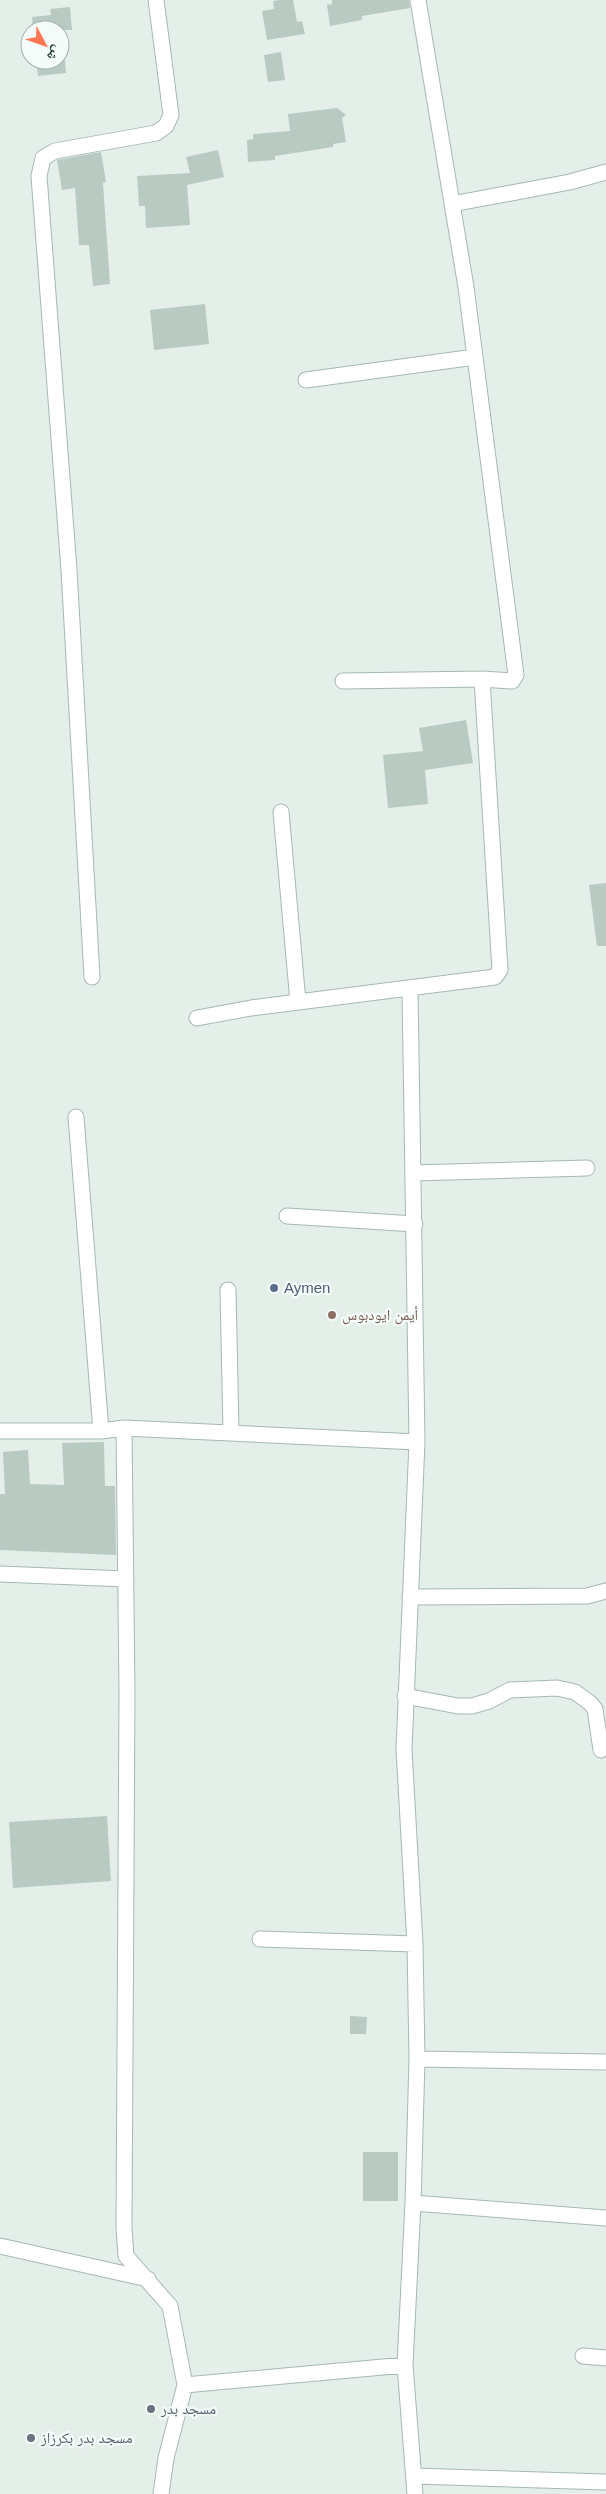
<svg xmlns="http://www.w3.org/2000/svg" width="606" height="2494" font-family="Helvetica,'Noto Naskh Arabic',sans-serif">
<rect width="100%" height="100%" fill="#e4efea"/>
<path fill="#b9cac2" d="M280 0H293L297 22 302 21 305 34 267 40 262 11 274 9 273 1Z
M332 0H409L410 8 362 16V20L330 26 327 5 332 4Z
M70 7 72 30H33L32 17 51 15 50 9Z
M281 52 285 80 268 82 264 55Z
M36 60H65L66 73 38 76Z
M337 108 346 115 342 118 346 142 333 144V147L275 156V160L248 162 247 140 253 139V134L290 131 288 114Z
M218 150 224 177 187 185 190 225 146 228 145 206H139L137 176 190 173 186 157Z
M101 152 106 182 103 183 110 284 93 286 89 245H79L75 188 62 190 57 160Z
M205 304 209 344 154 350 150 310Z
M466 720 473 763 425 770 428 804 388 808 383 755 423 751 419 728Z
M606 883V946H597L589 885Z
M104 1442 105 1486H115L116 1555 0 1550V1494H5L3 1452 28 1450 30 1484 64 1485 62 1443Z
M107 1816 111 1881 13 1888 9 1822Z
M350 2016 367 2017 366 2034H350Z
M363 2152H398V2201H363Z"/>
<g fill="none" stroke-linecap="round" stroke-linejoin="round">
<defs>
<path id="minor" d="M452 204 570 182 606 172
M306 380 475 357
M343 681 482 679 512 681 516 675 466 287 418 0
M281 812 298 1002
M92 977 69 570 39 176 43 158 55 151 156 133 166 126 171 115 156 0
M410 989 417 1442 404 1749 415 1944 417 2059 413 2203 405 2365 415 2494
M197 1018 251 1008 495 977 500 970 482 679
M76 1117 101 1431
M414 1173 587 1168
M287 1216 415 1224
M228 1290 231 1432
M124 1428 127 1693 124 2227 126 2256 170 2306 185 2385 166 2458 161 2494
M0 1431H101L124 1428 417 1442
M0 1574 126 1579
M410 1597 587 1596 606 1591
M405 1696 458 1706H472L489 1701 510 1690 557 1688 575 1692 590 1703 595 1709 601 1750
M260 1939 415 1944
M417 2059 606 2062
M413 2203 606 2218
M0 2246 148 2279
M583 2356 606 2358
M185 2385 405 2365
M415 2476 606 2482"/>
</defs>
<use href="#minor" stroke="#a6b8b1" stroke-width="17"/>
<use href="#minor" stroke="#fff" stroke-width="15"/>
</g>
<circle fill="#5c6f8a" stroke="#f5fbf8" stroke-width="2" cx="274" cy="1288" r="5"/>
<circle fill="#8d6e63" stroke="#f5fbf8" stroke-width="2" cx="332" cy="1315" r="5"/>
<g fill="#6b7280" stroke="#f5fbf8" stroke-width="2">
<circle cx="151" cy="2409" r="5"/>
<circle cx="31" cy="2438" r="5"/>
</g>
<g text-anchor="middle" stroke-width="4.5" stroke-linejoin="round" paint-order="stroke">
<g font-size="15" fill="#4e5e75" stroke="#f5fbf8" text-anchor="start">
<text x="284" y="1293">Aymen</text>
</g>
<g font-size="15" fill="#785e54" stroke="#f5fbf8" text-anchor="start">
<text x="342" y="1320">أيمن ايودبوس</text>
</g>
<g font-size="15" fill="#5b616d" stroke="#f5fbf8" text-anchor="start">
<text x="161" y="2414">مسجد بدر</text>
<text x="41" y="2443">مسجد بدر بكرزاز</text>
</g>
</g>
<g transform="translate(45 45) rotate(131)"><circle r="24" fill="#f5fbf8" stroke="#a1b1ab"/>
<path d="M0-4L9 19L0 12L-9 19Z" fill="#fd7754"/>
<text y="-8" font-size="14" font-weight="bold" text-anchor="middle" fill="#224238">ش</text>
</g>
</svg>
